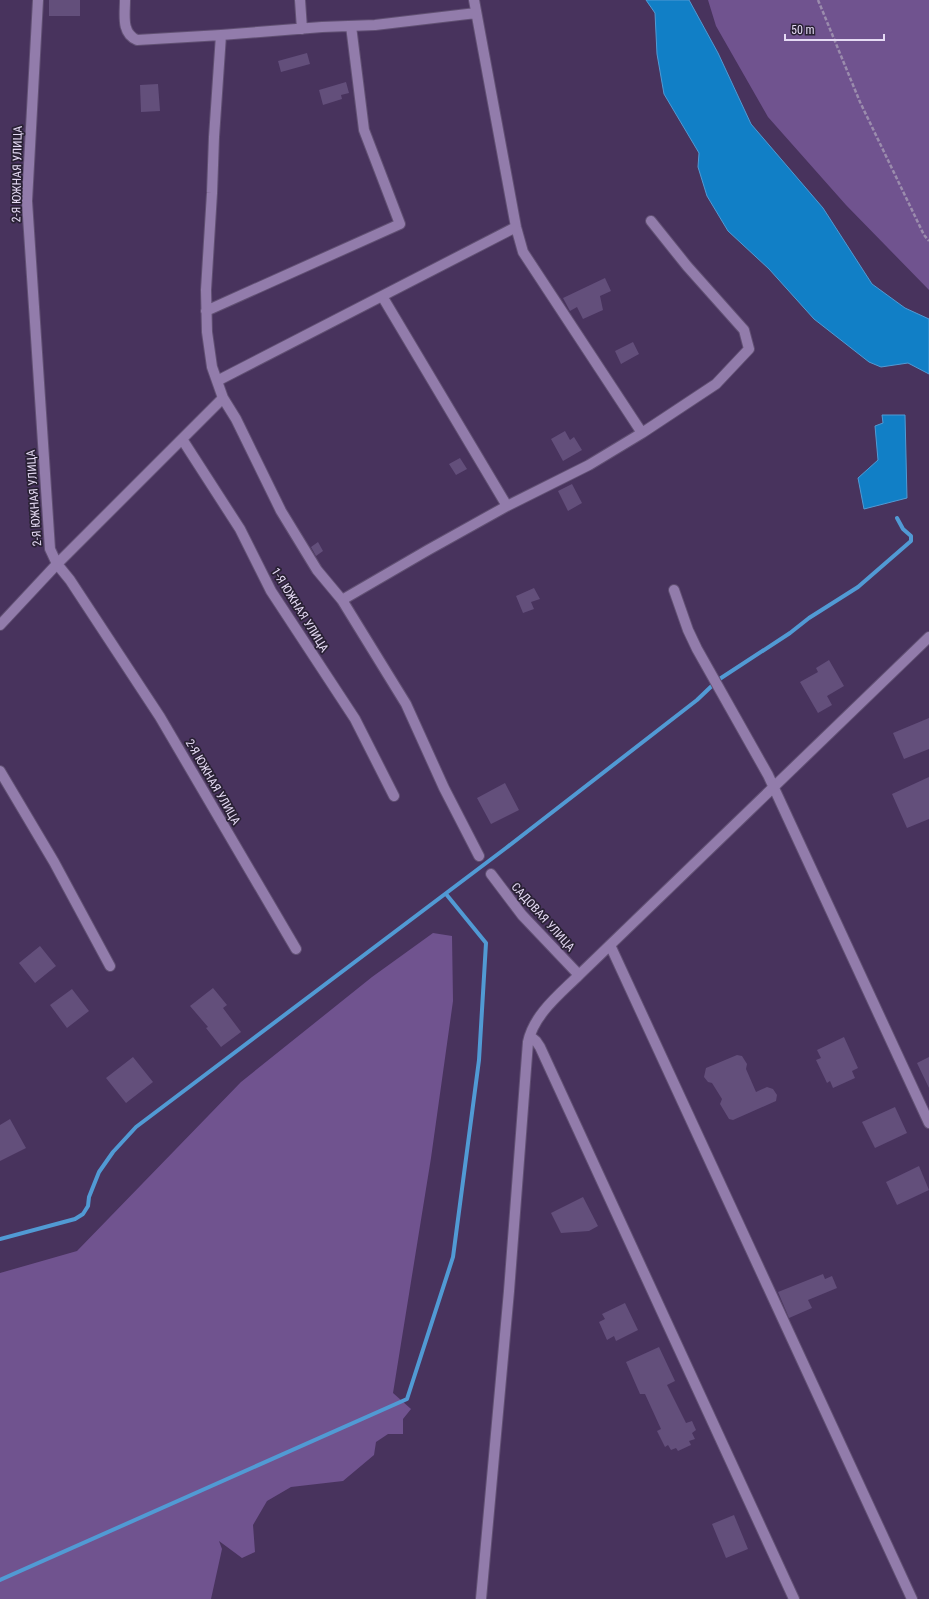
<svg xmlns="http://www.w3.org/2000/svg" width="929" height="1599" font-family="'Roboto Condensed',sans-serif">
<rect width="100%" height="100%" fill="#48335d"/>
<path fill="#70538f" d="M708 0H929V290L846 205 768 117 716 26Z
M433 933 452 936 453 1001 431 1158 393 1393 411 1409 403 1419V1434H388L376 1442 374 1455 343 1481 291 1487 267 1501 253 1525 255 1552 242 1558 219 1541 222 1549 211 1599H0V1273L77 1251 241 1082 372 977Z"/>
<path fill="#117fc6" stroke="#519ad4" d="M646 0H689L718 53 751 124 823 208 872 284 905 308 929 319V374L908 363 881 367 869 362 814 319 769 269 728 231 707 196 698 167 699 153 664 94 657 54 655 13Z
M882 415H905L907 498 864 509 858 478 878 460 875 426 883 423Z"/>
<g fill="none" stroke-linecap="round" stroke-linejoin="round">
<path stroke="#519ad4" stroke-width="4" d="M0 1239 75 1219 83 1214 88 1206 89 1197 99 1172 113 1152 136 1127 506 848 697 700 718 680 790 633 809 618 858 587 911 541V536L903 529 897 518
M0 1580 407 1399 453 1257 479 1060 486 943 446 894"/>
</g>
<path fill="#634f7b" d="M49 0H80V16H49Z
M307 53 310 64 281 72 278 61Z
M346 82 349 93 341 95 342 99 323 105 319 90Z
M158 84 160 111 141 112 140 85Z
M605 278 611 291 600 296 603 310 583 319 577 307 570 311 563 298Z
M633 342 639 354 621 364 615 351Z
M565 431 570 440 574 437 582 450 563 461 551 439Z
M460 458 467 469 456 475 449 464Z
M572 484 582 503 568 511 558 491Z
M318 542 323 551 316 556 311 547Z
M534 588 540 599 531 602 534 609 523 613 516 596Z
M829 660 844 686 827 696 832 705 818 713 800 682 818 672 816 668Z
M929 718V749L904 759 893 733Z
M929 777V819L907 828 892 794Z
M505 783 519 810 491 824 477 798Z
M40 946 56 966 35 983 19 963Z
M213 988 227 1005 223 1008 241 1032 221 1047 206 1028 208 1027 190 1006Z
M72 989 89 1011 67 1028 50 1005Z
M844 1037 858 1068 852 1071 855 1078 833 1088 830 1081 827 1083 816 1060 821 1058 817 1050Z
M737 1055 742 1056 747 1064 746 1069 756 1092 767 1087 773 1089 777 1095 776 1101 733 1120 729 1119 720 1104 722 1099 712 1083 708 1082 704 1077 706 1068Z
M133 1057 153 1082 126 1103 106 1078Z
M929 1057V1088L917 1063Z
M895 1107 907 1133 875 1148 862 1122Z
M10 1119 26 1148 0 1161V1125Z
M919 1166 929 1190 897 1205 886 1182Z
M583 1197 598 1226 589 1231 561 1233 551 1213Z
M823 1274 825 1279 832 1276 837 1288 808 1300 812 1308 789 1318 778 1292Z
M625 1303 638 1330 616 1341 614 1336 607 1340 599 1322 605 1319 602 1314Z
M659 1347 675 1381 667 1385 686 1423 692 1421 696 1430 692 1433 695 1439 689 1441 691 1445 678 1451 676 1448 671 1450 668 1445 665 1447 657 1431 661 1429 645 1394H640L626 1362Z
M734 1515 748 1549 726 1558 712 1524Z"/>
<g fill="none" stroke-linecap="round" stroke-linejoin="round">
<defs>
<path id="minor" d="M38 0 27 201 50 549 57 564 70 580 160 717 296 949
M125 0C125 15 121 33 137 40L221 35 322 27 375 25 476 13
M300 0 302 29
M474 0 516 227 523 252 642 433
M221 35 214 137 212 193 206 290 207 332 212 367 223 398 236 419 281 511 317 570 342 600 406 704 444 788 479 856
M382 296 507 506
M206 311 400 224 364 130 351 26
M217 381 516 227
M182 439 240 529 271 591 355 719 394 796
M674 590 688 630 697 649 768 775 929 1123
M342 600 428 550 507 506 589 465 642 433 716 384 749 349 744 330 687 266 651 221
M0 625 57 564 223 398
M0 771 54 862 110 966
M491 874 522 915 579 975
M610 945 912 1599
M530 1036 536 1041 540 1047 794 1599
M481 1599 509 1291 528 1042C534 1014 560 994 579 975L929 637"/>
</defs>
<use href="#minor" stroke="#615073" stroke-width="12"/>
<path stroke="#9b8cad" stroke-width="2.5" stroke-dasharray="4 2" stroke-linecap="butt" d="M818 0 860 102 924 235 929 241"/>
<use href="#minor" stroke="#927cab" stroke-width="10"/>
</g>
<g text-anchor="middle" stroke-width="3.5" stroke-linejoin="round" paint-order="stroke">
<g font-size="12" fill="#e5daf4" stroke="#292134">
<text transform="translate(17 174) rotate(-89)" y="4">2-Я ЮЖНАЯ УЛИЦА</text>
<text transform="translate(34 498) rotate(-94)" y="4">2-Я ЮЖНАЯ УЛИЦА</text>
<text transform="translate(300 610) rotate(58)" y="4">1-Я ЮЖНАЯ УЛИЦА</text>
<text transform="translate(213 782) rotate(60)" y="4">2-Я ЮЖНАЯ УЛИЦА</text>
<text transform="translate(543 917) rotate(48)" y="4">САДОВАЯ УЛИЦА</text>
</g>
</g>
<path d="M785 34v6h99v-6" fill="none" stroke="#e5daf4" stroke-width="2"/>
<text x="791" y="34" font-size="12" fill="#e5daf4" stroke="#292134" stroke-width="3" paint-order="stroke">50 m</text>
</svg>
